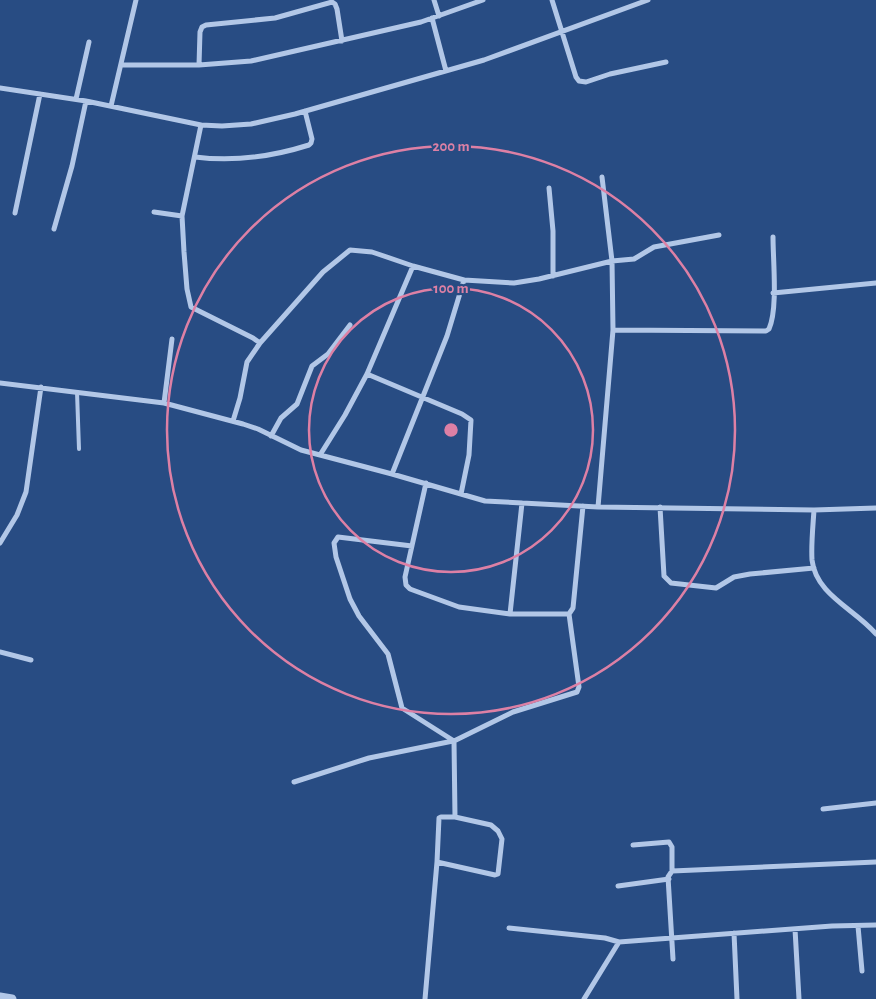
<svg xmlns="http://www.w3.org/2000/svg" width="876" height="999" font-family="'Alegreya Sans',sans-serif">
<rect width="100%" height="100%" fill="#284c83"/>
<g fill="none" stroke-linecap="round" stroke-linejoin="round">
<path stroke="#b2c7e7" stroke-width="4" d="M77 392 79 449"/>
<path stroke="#b2c7e7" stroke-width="5" d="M434 0 439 16
M552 0 576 77 579 81 586 82 610 74 666 62
M432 18 446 71
M121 65H199L251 61 421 22 483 0
M199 65 200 32 202 27 206 25 275 18 332 2 335 4 337 9 342 41
M0 88 86 101 201 125 222 126 251 124 295 114 484 60 648 0
M76 99 89 42
M111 106 136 0
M201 125 182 216 184 252 187 289 191 307 253 338 260 343
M195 157C234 162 271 157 309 145L311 143 312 139 305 111
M549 188 553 231V276
M154 212 182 216
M15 213 40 94
M54 229 72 166 86 101
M464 280 514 283 539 279 612 261 602 177
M773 293 876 283
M613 330 612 261 634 259 654 247 719 235
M367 374 462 414 471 420 469 455 461 494
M0 383 164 403 243 424 258 429 301 450 392 474 485 501 598 507 814 510 876 508
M164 403 172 339
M233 421 240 398 247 362 260 343 323 272 350 250 372 252 413 266 464 280 447 336 392 474
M271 436 281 418 297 404 312 366 328 354 350 325
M320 455 345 415 367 374 413 266
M426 483 405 577 406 585 410 589 459 607 510 614H569
M598 507 613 330 766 331 769 329C778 309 773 261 773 237
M660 507 664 576 671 583 716 588 734 577 750 574 814 568
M814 510C813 526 811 544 812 560 816 595 855 609 876 634
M0 543 17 515 26 492 41 387
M412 546 338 537 334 543 336 557 350 599 359 616 388 654 402 708 454 741
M510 614 522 503
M0 652 31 660
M294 782 369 758 453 741
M823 809 876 803
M455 817H441L439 818 437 862 495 875 498 874 502 839 498 831 491 825 455 817 454 741 513 712 577 692 579 687 569 614 573 608 583 506
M633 845 669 842 672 847V871
M618 886 669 879
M858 926 862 971
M509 928 605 938 619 942
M795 929 799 999
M734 933 737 999
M673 959 668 877 672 871 876 862
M425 999 437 862
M584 999 619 942 832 926 876 925"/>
<path stroke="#b2c7e7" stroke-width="9" d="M0 997 12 999"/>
</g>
<g fill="none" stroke="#dd80a5" stroke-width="2.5">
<circle cx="451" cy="430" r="142"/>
<circle cx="451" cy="430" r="284"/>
</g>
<circle cx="451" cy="430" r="8" fill="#dd80a5" stroke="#284c83" stroke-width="2.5"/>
<g font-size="15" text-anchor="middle" font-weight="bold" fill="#dd80a5" stroke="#284c83" stroke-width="4.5" stroke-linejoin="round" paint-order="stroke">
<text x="451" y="151">200 m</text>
<text x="451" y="293">100 m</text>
</g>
</svg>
